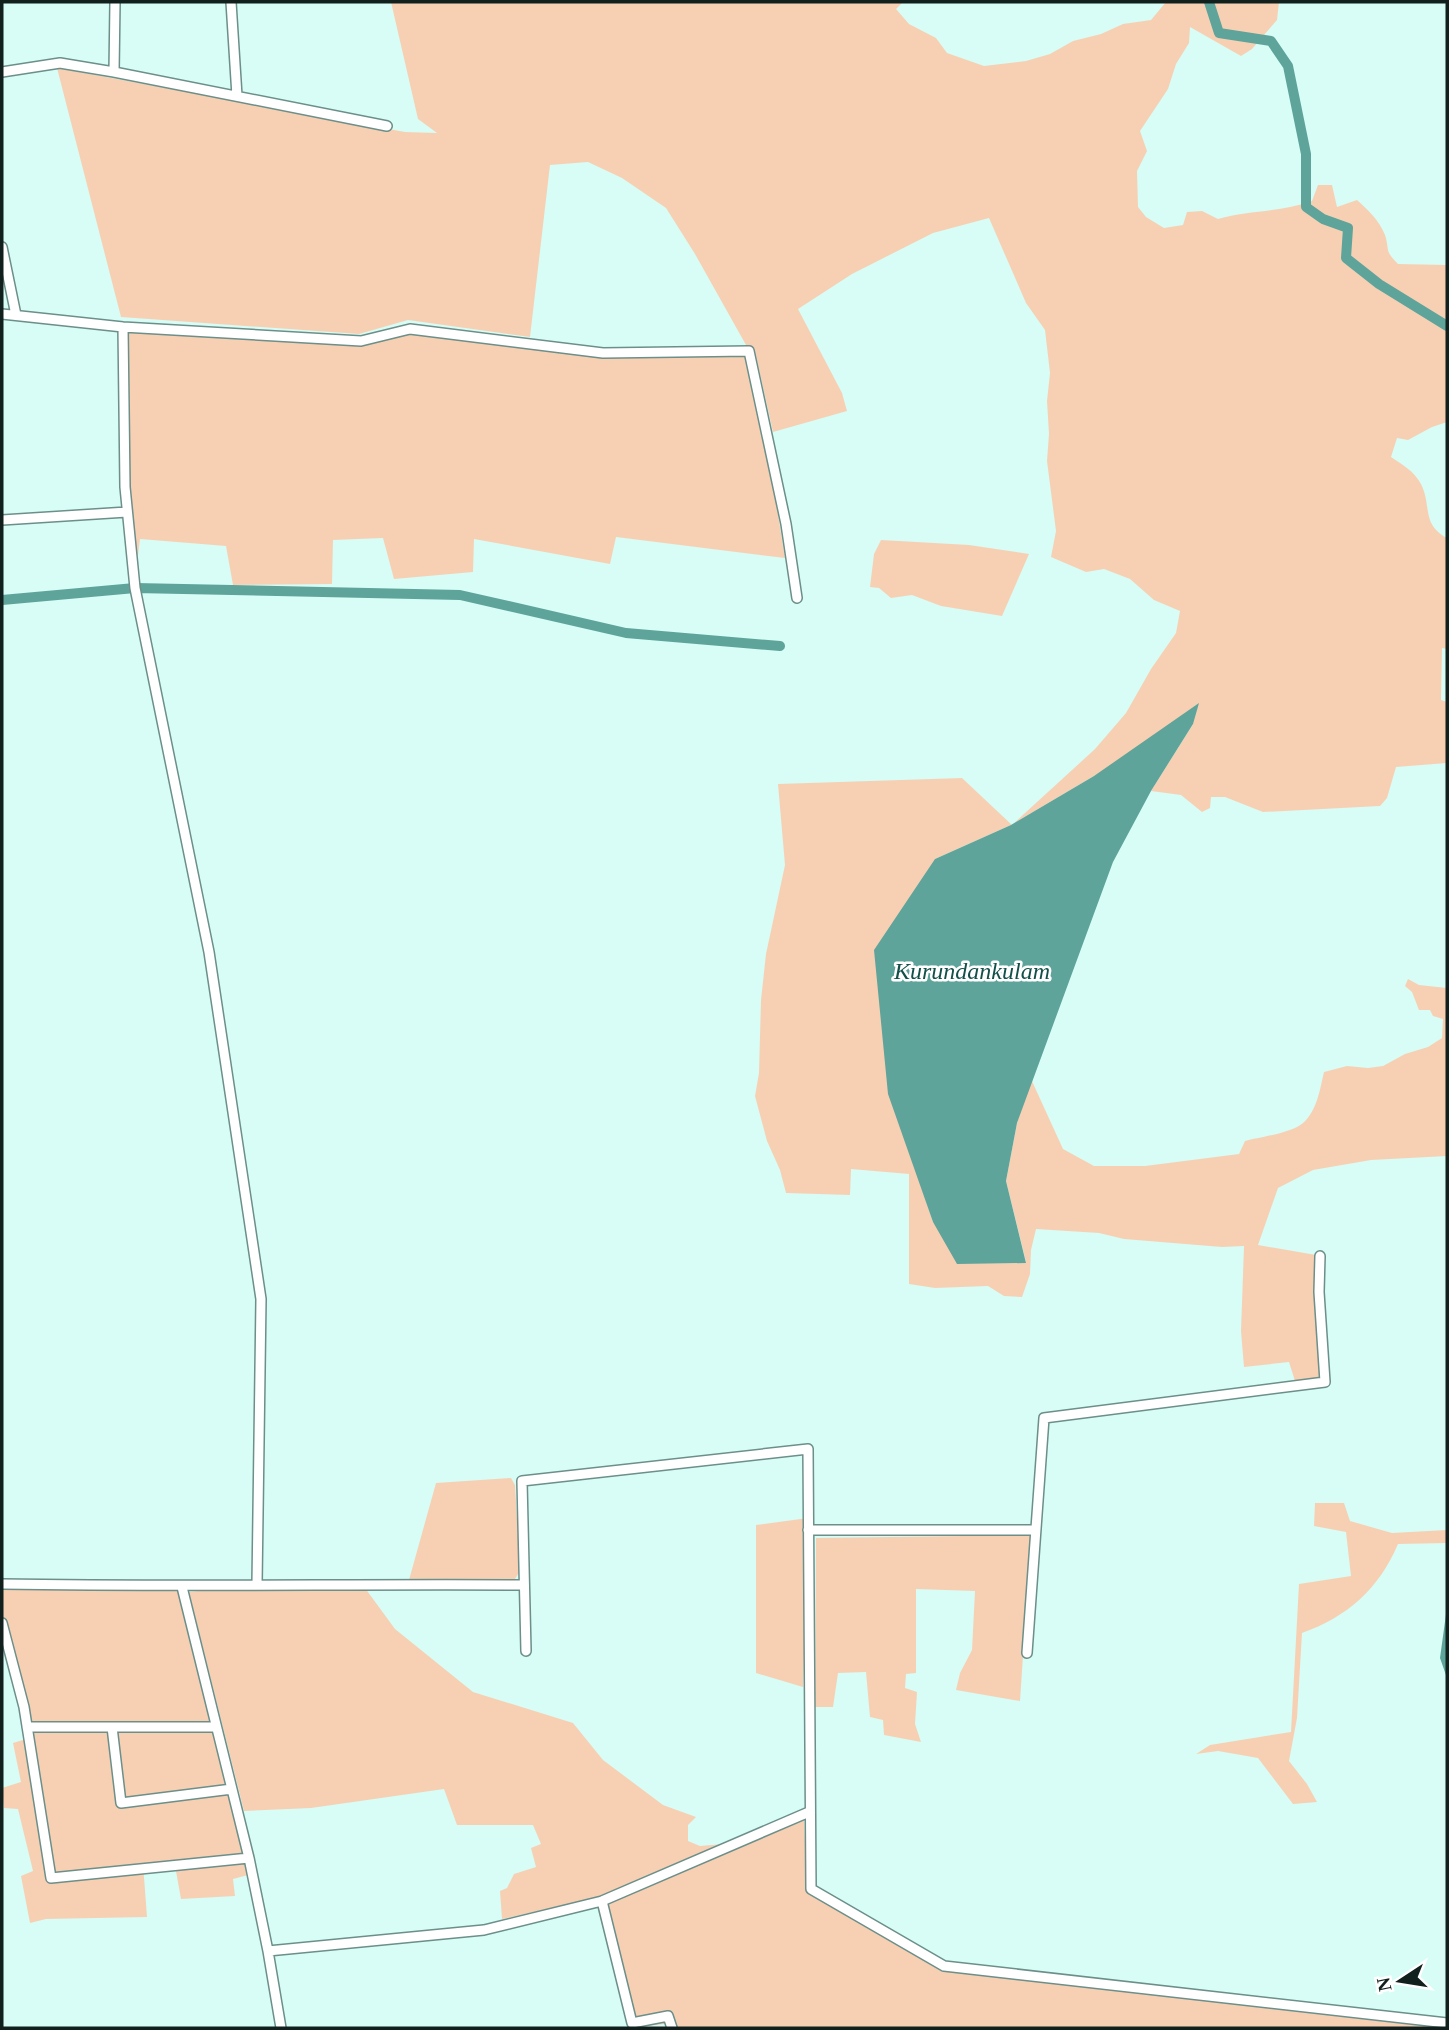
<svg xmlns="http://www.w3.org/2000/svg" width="1449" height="2030" font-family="Georgia,serif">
<rect width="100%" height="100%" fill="#d7fdf6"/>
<path fill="#f7d0b4" d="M391 2H903L896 9 909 24 936 38 947 53 984 66 1026 61 1050 54 1073 41 1101 34 1123 24 1151 20 1166 2H1279L1277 20 1252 49 1241 56 1190 27 1189 43 1176 64 1168 89 1140 131 1147 151 1137 171 1138 207 1146 217 1164 228 1183 225 1187 212 1202 211 1218 219C1249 210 1282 212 1312 201L1318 185H1332L1337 207 1357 200C1369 211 1379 220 1385 235 1390 251 1384 250 1398 264L1447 265V422L1432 427 1408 440 1397 438 1391 457C1403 465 1414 471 1421 484 1432 506 1421 524 1447 538V649L1442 648 1441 700 1447 702V763L1396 767 1387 798 1380 806 1263 812 1225 797H1211L1210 808 1202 812 1181 795 1151 791 1193 724 1094 776 1011 825 935 859 914 1165 933 1222 1026 1262 1006 1181 1017 1123 1031 1079 1063 1149 1094 1166H1145L1239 1154 1245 1141C1260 1137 1292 1133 1303 1123 1317 1111 1320 1089 1324 1072L1347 1066 1368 1068 1383 1066 1405 1054 1428 1047 1442 1038 1443 1019 1433 1016 1430 1010H1419L1412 992 1405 986 1408 979 1419 985 1447 988V1156L1371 1160 1313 1170 1278 1188 1258 1245 1316 1255 1322 1379 1295 1381 1289 1362 1244 1367 1241 1331 1244 1246 1222 1247 1124 1239 1099 1233 1036 1229 1031 1250 1030 1274 1022 1297 1004 1296 988 1286 935 1288 909 1284V1174L851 1169 850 1195 786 1193 780 1170 767 1141 755 1096 759 1073 761 1000 766 954 785 865 778 784 962 778 1012 825 1095 749 1126 713 1151 669 1176 633 1180 611 1154 600 1130 579 1104 569 1086 572 1051 557 1056 531 1047 461 1049 434 1047 401 1050 373 1045 330 1026 303 989 218 933 233 852 274 798 309 842 393 847 411 773 432 756 356 746 345 695 254 666 208 622 178 588 162 550 165 530 337 408 320 359 334 121 317 57 68 405 132 437 133 418 119Z
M127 332 361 346 411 334 601 358 719 354 746 356 767 446 785 558 616 537 610 564 474 539 473 572 394 579 383 538 333 540 332 584 233 585 226 546 140 539 138 555H133L127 487Z
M881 540 969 545 1029 554 1002 616 941 606 912 595 891 598 879 588 870 587 874 554Z
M511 1478 515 1485 520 1571 515 1579 409 1580 436 1483Z
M1315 1503H1344L1350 1521 1392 1533 1447 1530V1543L1398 1544C1379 1589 1347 1617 1302 1633L1297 1718 1289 1761 1307 1784 1317 1802 1293 1804 1258 1758 1218 1751 1196 1754 1210 1745 1291 1732 1299 1584 1351 1576 1346 1532 1314 1526Z
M808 1518 803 1687 756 1673V1525Z
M1031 1535 1020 1701 956 1690 960 1673 972 1650 975 1591 916 1589V1673L906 1674 905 1688 917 1692 915 1724 921 1742 884 1735 883 1720 870 1717 866 1672 838 1673 833 1707H815L816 1538Z
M2 1586 178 1591 245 1853 248 1875 233 1879 235 1896 181 1899 174 1860 143 1864 147 1917 46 1919 30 1923 21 1876 33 1871 18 1809 4 1808 2 1788 21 1782 13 1743 26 1739 21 1705 2 1639Z
M234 1587 365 1588 395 1629 473 1692 573 1723 603 1760 663 1805 696 1817 688 1825V1841L700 1846 724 1844 599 1897 502 1919 500 1891 507 1888 514 1874 536 1867 531 1848 541 1844 533 1825H457L444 1789 311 1808 244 1811 189 1592Z
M804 1817 807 1892 943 1971 1440 2028H667L665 2024 629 2028 597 1906Z"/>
<path fill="#5ea49a" d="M1199 703 1193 724 1151 791 1113 862 1017 1123 1006 1181 1026 1263 957 1264 933 1222 888 1094 874 950 935 859 1011 825 1094 776Z
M1447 1607V1678L1440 1658Z"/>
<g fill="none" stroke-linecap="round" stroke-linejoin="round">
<path stroke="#5ea49a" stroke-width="10" d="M1209 2 1219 33 1271 41 1288 66 1306 154V207L1323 219 1348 228 1346 258 1379 284 1447 326
M2 600 135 588 460 595 626 633 780 646"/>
<defs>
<path id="minor" d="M231 2 237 96
M2 72 60 63 114 72 387 126
M114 72 115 2
M2 247 16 315
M2 314 123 327 361 341 410 329 603 353 749 351 786 524 797 598
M123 327 125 487 135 588 209 952 261 1299 257 1584
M2 520 127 512
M808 1530H1035
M2 1584C176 1587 350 1584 524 1585
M182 1587 249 1858 268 1951 484 1930 602 1901 809 1812
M2 1623 24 1707 51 1878 249 1858
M526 1651 522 1481 808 1449 811 1889 944 1966 1447 2023
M1027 1653 1044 1418 1325 1382 1319 1292 1320 1256
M27 1727H216
M112 1727 121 1803 232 1789
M602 1901 632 2023 668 2016 672 2028
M268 1951 281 2028"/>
</defs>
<use href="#minor" stroke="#6c8f89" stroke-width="12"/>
<use href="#minor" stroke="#fff" stroke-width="9"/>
</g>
<g text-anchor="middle" stroke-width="5" stroke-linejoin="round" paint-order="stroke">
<g font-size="24" font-style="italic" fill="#135049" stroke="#fff">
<text x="972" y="979">Kurundankulam</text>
</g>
</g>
<rect width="1449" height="2030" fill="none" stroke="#111f1d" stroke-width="7"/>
<g transform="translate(1400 1981) rotate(258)" stroke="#ffffff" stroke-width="5" paint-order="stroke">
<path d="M0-5L12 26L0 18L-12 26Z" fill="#111f1d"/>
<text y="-10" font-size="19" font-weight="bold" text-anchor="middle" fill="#111f1d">N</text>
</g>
</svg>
